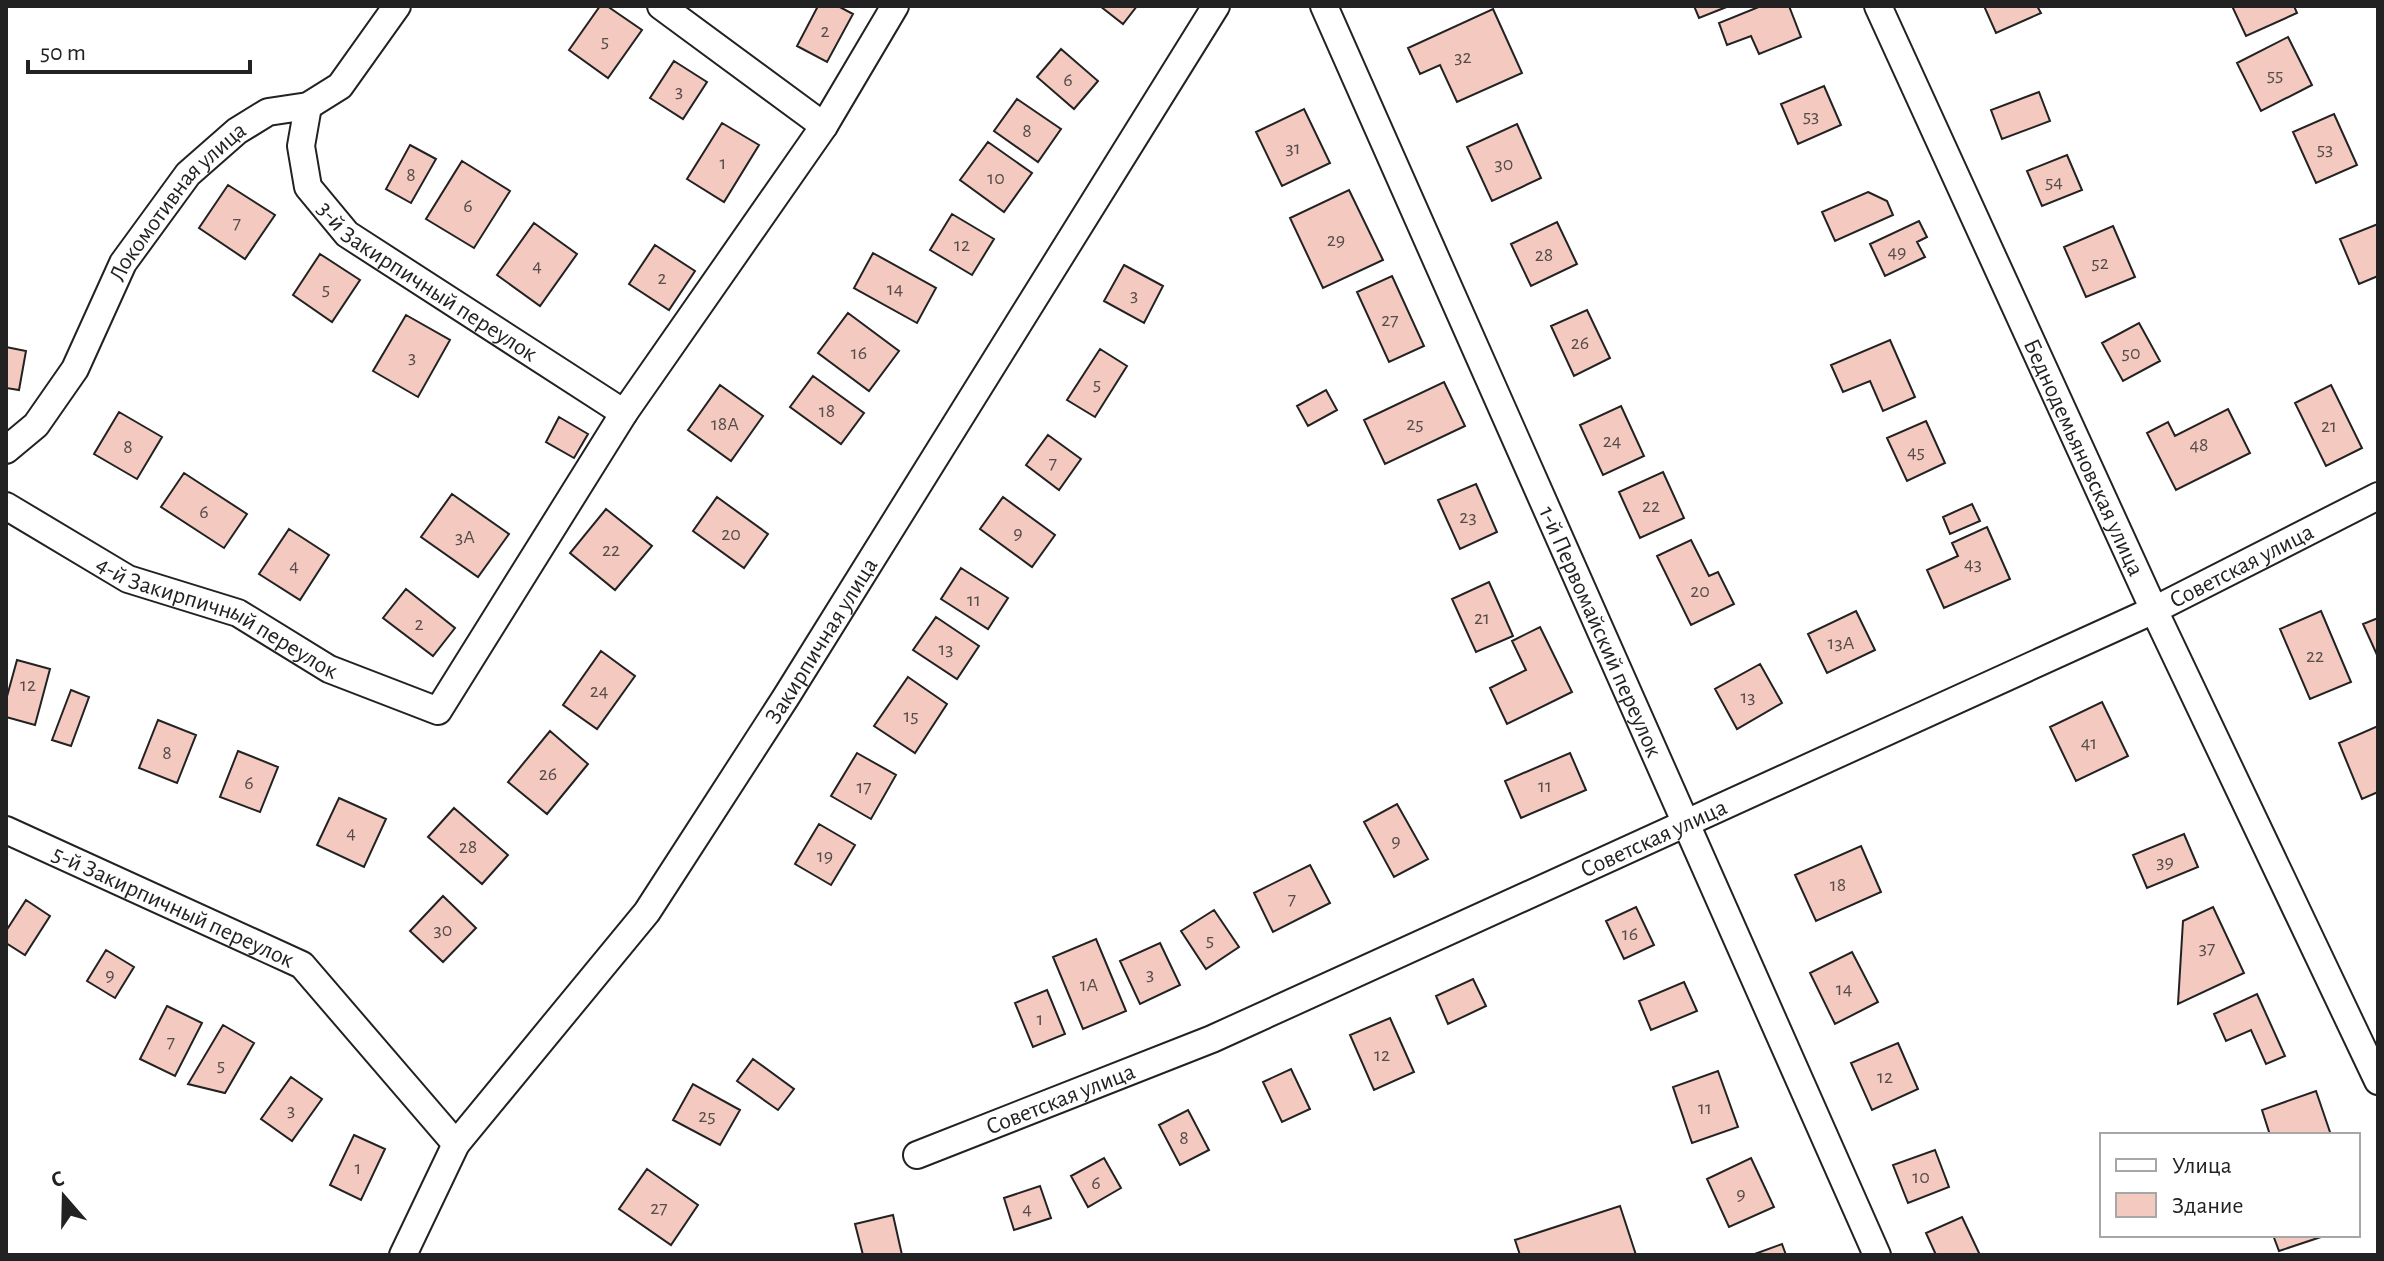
<svg xmlns="http://www.w3.org/2000/svg" width="2384" height="1261" font-family="'Alegreya Sans',sans-serif">
<rect width="100%" height="100%" fill="#fff"/>
<path fill="#f3c9c0" stroke="#222" stroke-width="2" d="M600 6H607L642 30 608 78 569 50Z
M818 6H838L853 14 827 62 797 46Z
M1100 6H1137L1123 24Z
M1694 6H1729L1699 18Z
M1761 6H1789L1801 37 1759 54 1751 36 1727 45 1719 23Z
M1984 6H2037L2041 13 1996 33Z
M2232 6H2294L2297 13 2246 36Z
M1493 9 1522 73 1457 102 1440 65 1420 74 1408 48Z
M2288 37 2312 85 2261 111 2237 63Z
M1061 49 1098 81 1074 109 1037 77Z
M674 61 707 82 683 119 650 98Z
M1824 86 1841 125 1798 144 1781 104Z
M2039 92 2050 121 2002 139 1991 110Z
M1017 99 1061 129 1038 162 994 131Z
M1304 109 1330 163 1282 186 1256 132Z
M2334 114 2357 165 2316 183 2293 132Z
M722 123 759 145 724 202 687 179Z
M1517 124 1541 178 1492 201 1467 147Z
M988 142 1032 173 1004 212 960 180Z
M410 145 436 159 411 203 386 189Z
M2067 155 2082 190 2042 206 2027 171Z
M462 161 510 191 474 248 426 219Z
M228 185 275 215 245 259 199 228Z
M1349 190 1383 260 1323 288 1290 218Z
M1868 192 1887 201 1893 215 1835 241 1822 212Z
M952 214 994 239 972 275 930 250Z
M1919 221 1927 237 1917 242 1925 257 1885 276 1870 244Z
M1557 222 1577 264 1531 286 1511 244Z
M534 223 577 254 540 306 497 275Z
M2378 224V276L2359 284 2340 239Z
M2113 226 2135 277 2086 297 2064 247Z
M655 245 695 271 669 310 629 284Z
M873 253 936 288 917 323 854 288Z
M320 254 360 280 332 322 293 295Z
M1124 265 1163 286 1144 323 1104 301Z
M1392 276 1424 346 1389 362 1357 292Z
M1587 310 1610 358 1574 376 1551 326Z
M848 313 899 351 869 391 818 353Z
M406 315 450 340 418 397 373 371Z
M2139 323 2160 361 2123 381 2102 343Z
M1890 340 1915 397 1883 411 1870 381 1843 392 1831 365Z
M6 347 26 351 19 390 6 388Z
M1100 349 1127 366 1095 417 1067 400Z
M813 376 864 413 841 444 790 407Z
M1444 382 1465 426 1385 464 1364 420Z
M720 385 763 416 731 461 688 430Z
M2331 385 2362 448 2326 466 2295 403Z
M1326 390 1337 410 1308 426 1297 406Z
M1621 406 1644 456 1603 475 1580 425Z
M2228 409 2250 453 2176 490 2147 433 2168 422 2175 436Z
M119 412 162 437 137 479 94 454Z
M559 417 588 434 574 458 546 442Z
M1926 421 1945 463 1907 481 1887 438Z
M1048 435 1081 459 1059 490 1026 465Z
M1663 472 1684 518 1640 538 1619 492Z
M184 473 247 514 224 548 161 507Z
M1476 484 1497 532 1460 549 1438 500Z
M452 494 509 534 478 577 421 537Z
M717 497 768 534 744 568 693 531Z
M1003 497 1055 535 1032 567 980 529Z
M1972 504 1980 521 1950 534 1943 517Z
M606 509 652 546 615 590 570 553Z
M1987 527 2010 579 1944 608 1927 570 1958 556 1952 543Z
M289 529 329 555 300 600 259 574Z
M1691 540 1709 576 1718 572 1734 604 1691 625 1657 556Z
M961 568 1008 598 988 629 941 599Z
M1489 582 1513 636 1476 652 1452 599Z
M406 589 455 628 433 656 383 618Z
M1856 611 1875 650 1827 673 1808 634Z
M2321 611 2351 682 2310 699 2280 629Z
M936 617 979 646 957 679 913 650Z
M2378 618V657L2363 624Z
M1540 627 1572 692 1507 724 1490 688 1526 670 1512 641Z
M601 651 635 676 597 729 563 705Z
M17 660 50 669 35 725 6 717V700Z
M1760 664 1782 703 1737 729 1715 689Z
M908 677 947 704 915 753 874 726Z
M71 690 89 697 71 746 52 740Z
M2102 702 2128 756 2076 781 2050 727Z
M158 720 196 735 177 783 139 768Z
M2378 726V792L2362 799 2339 743Z
M550 731 588 764 547 814 508 782Z
M238 751 278 767 260 812 220 797Z
M857 753 896 775 871 819 831 796Z
M1570 753 1586 790 1521 818 1505 781Z
M339 798 386 819 364 867 317 845Z
M1397 804 1428 859 1394 877 1364 822Z
M454 808 508 855 482 884 428 837Z
M819 824 855 845 831 885 795 864Z
M2184 834 2198 867 2147 888 2133 855Z
M1861 846 1881 892 1816 921 1795 875Z
M1310 865 1330 903 1273 932 1254 893Z
M443 896 476 928 443 962 410 931Z
M26 900 50 916 25 955 6 943V931Z
M1636 907 1654 945 1624 959 1606 921Z
M2213 907 2244 973 2178 1004 2183 921Z
M1214 910 1239 947 1206 969 1181 931Z
M1096 939 1126 1011 1083 1029 1053 957Z
M1160 943 1180 985 1140 1004 1120 961Z
M106 950 134 967 115 998 87 981Z
M1852 952 1878 1002 1835 1024 1810 973Z
M1473 979 1486 1006 1448 1024 1436 996Z
M1684 982 1697 1011 1651 1030 1639 1001Z
M1047 990 1065 1034 1033 1047 1015 1003Z
M2257 994 2285 1056 2266 1064 2251 1030 2226 1041 2214 1014Z
M167 1006 202 1023 175 1076 140 1059Z
M1390 1018 1414 1072 1374 1090 1350 1035Z
M223 1025 254 1043 225 1093 188 1084Z
M1898 1043 1918 1089 1872 1110 1851 1063Z
M753 1059 794 1089 778 1110 737 1081Z
M1291 1069 1310 1109 1282 1122 1263 1082Z
M1718 1071 1738 1127 1692 1143 1673 1087Z
M291 1077 322 1099 292 1141 261 1119Z
M693 1084 740 1110 720 1145 673 1120Z
M2316 1091 2331 1135H2270L2262 1110Z
M1188 1110 1209 1150 1180 1165 1159 1125Z
M354 1135 385 1149 361 1200 330 1185Z
M1935 1150 1949 1187 1908 1203 1893 1165Z
M1104 1158 1121 1188 1088 1207 1071 1176Z
M1751 1158 1774 1207 1729 1227 1707 1179Z
M647 1169 698 1205 671 1245 619 1209Z
M1040 1186 1051 1218 1014 1230 1004 1198Z
M1620 1206 1636 1255H1520L1515 1240Z
M893 1215 902 1255H863L855 1224Z
M1962 1217 1980 1255H1936L1926 1233Z
M2273 1235H2327L2279 1251Z
M1782 1244 1786 1255H1752Z"/>
<g fill="none" stroke-linecap="round" stroke-linejoin="round">
<defs>
<g id="street">
<path d="M661 6 824 126 895 6"/>
<path id="s1" d="M1324 6 1877 1255"/>
<path id="s2" d="M1878 6 2154 610 2378 1081"/>
<path id="s3" d="M308 106 301 146 308 187 347 234 624 413"/>
<path id="s4" d="M6 450 36 425 75 369 123 263 188 174 237 131 268 112 308 106 340 86 397 6"/>
<path id="s5" d="M6 506 128 579 238 613 329 669 438 711 624 413 824 126"/>
<path id="s6" d="M6 830 302 965 456 1144"/>
<path id="s7" d="M917 1155 1212 1039 2154 610 2378 496"/>
<path id="s8" d="M403 1255 456 1144 647 912 786 697 1216 6"/>
</g>
</defs>
<use href="#street" stroke="#222" stroke-width="30"/>
<use href="#street" stroke="#fff" stroke-width="26"/>
</g>
<g text-anchor="middle" stroke-width="6" stroke-linejoin="round" paint-order="stroke">
<g font-size="20" fill="#564c4a">
<text x="825" y="37">2</text>
<text x="605" y="47">5</text>
<text x="1463" y="63">32</text>
<text x="2275" y="81">55</text>
<text x="1068" y="86">6</text>
<text x="679" y="97">3</text>
<text x="1811" y="122">53</text>
<text x="1027" y="137">8</text>
<text x="1293" y="154">31</text>
<text x="2325" y="155">53</text>
<text x="723" y="169">1</text>
<text x="1504" y="170">30</text>
<text x="411" y="181">8</text>
<text x="996" y="184">10</text>
<text x="2054" y="188">54</text>
<text x="468" y="212">6</text>
<text x="237" y="229">7</text>
<text x="1336" y="246">29</text>
<text x="962" y="251">12</text>
<text x="1897" y="258">49</text>
<text x="1544" y="261">28</text>
<text x="2100" y="269">52</text>
<text x="537" y="272">4</text>
<text x="662" y="284">2</text>
<text x="326" y="295">5</text>
<text x="895" y="295">14</text>
<text x="1134" y="301">3</text>
<text x="1390" y="326">27</text>
<text x="1580" y="349">26</text>
<text x="859" y="359">16</text>
<text x="2131" y="359">50</text>
<text x="412" y="363">3</text>
<text x="1097" y="390">5</text>
<text x="827" y="417">18</text>
<text x="725" y="430">18А</text>
<text x="1415" y="430">25</text>
<text x="2329" y="432">21</text>
<text x="1612" y="447">24</text>
<text x="2199" y="451">48</text>
<text x="128" y="453">8</text>
<text x="1916" y="458">45</text>
<text x="1053" y="469">7</text>
<text x="1651" y="512">22</text>
<text x="204" y="518">6</text>
<text x="1468" y="523">23</text>
<text x="1018" y="539">9</text>
<text x="731" y="540">20</text>
<text x="465" y="543">3А</text>
<text x="611" y="556">22</text>
<text x="1973" y="570">43</text>
<text x="294" y="572">4</text>
<text x="1700" y="597">20</text>
<text x="974" y="606">11</text>
<text x="1482" y="624">21</text>
<text x="419" y="630">2</text>
<text x="1841" y="649">13А</text>
<text x="946" y="655">13</text>
<text x="2315" y="662">22</text>
<text x="28" y="691">12</text>
<text x="599" y="697">24</text>
<text x="1748" y="703">13</text>
<text x="911" y="722">15</text>
<text x="2089" y="749">41</text>
<text x="167" y="759">8</text>
<text x="548" y="780">26</text>
<text x="249" y="789">6</text>
<text x="1545" y="792">11</text>
<text x="864" y="793">17</text>
<text x="351" y="839">4</text>
<text x="1396" y="847">9</text>
<text x="468" y="853">28</text>
<text x="825" y="862">19</text>
<text x="2165" y="868">39</text>
<text x="1838" y="891">18</text>
<text x="1292" y="905">7</text>
<text x="443" y="936">30</text>
<text x="1630" y="940">16</text>
<text x="1210" y="946">5</text>
<text x="2207" y="954">37</text>
<text x="1150" y="980">3</text>
<text x="110" y="981">9</text>
<text x="1089" y="991">1А</text>
<text x="1844" y="995">14</text>
<text x="1040" y="1025">1</text>
<text x="171" y="1048">7</text>
<text x="1382" y="1061">12</text>
<text x="221" y="1071">5</text>
<text x="1885" y="1083">12</text>
<text x="1705" y="1114">11</text>
<text x="291" y="1116">3</text>
<text x="707" y="1122">25</text>
<text x="1184" y="1144">8</text>
<text x="358" y="1174">1</text>
<text x="1921" y="1183">10</text>
<text x="1096" y="1189">6</text>
<text x="1741" y="1200">9</text>
<text x="659" y="1214">27</text>
<text x="1027" y="1215">4</text>
</g>
<g font-size="24" fill="#222" stroke="#fff">
<text dy="8" stroke="none"><textPath href="#s4" startOffset="306">Локомотивная улица</textPath></text>
<text dy="8" stroke="none"><textPath href="#s3" startOffset="236">3-й Закирпичный переулок</textPath></text>
<text dy="8" stroke="none"><textPath href="#s2" startOffset="496">Беднодемьяновская улица</textPath></text>
<text dy="8" stroke="none"><textPath href="#s7" startOffset="1450">Советская улица</textPath></text>
<text dy="8" stroke="none"><textPath href="#s5" startOffset="240">4-й Закирпичный переулок</textPath></text>
<text dy="8" stroke="none"><textPath href="#s1" startOffset="684">1-й Первомайский переулок</textPath></text>
<text dy="8" stroke="none"><textPath href="#s8" startOffset="746">Закирпичная улица</textPath></text>
<text dy="8" stroke="none"><textPath href="#s7" startOffset="802">Советская улица</textPath></text>
<text dy="8" stroke="none"><textPath href="#s6" startOffset="184">5-й Закирпичный переулок</textPath></text>
<text dy="8" stroke="none"><textPath href="#s7" startOffset="154">Советская улица</textPath></text>
</g>
</g>
<rect width="2384" height="1261" fill="none" stroke="#222222" stroke-width="16"/>
<rect x="2100" y="1133" width="260" height="104" fill="#ffffff" stroke="#a7a7a7" stroke-width="2"/>
<rect x="2116" y="1159" width="40" height="12" fill="#ffffff" stroke="#a7a7a7" stroke-width="2"/>
<text x="2172" y="1173" font-size="24" fill="#222222">Улица</text>
<rect x="2116" y="1193" width="40" height="24" fill="#f3c9c0" stroke="#a7a7a7" stroke-width="2"/>
<text x="2172" y="1213" font-size="24" fill="#222222">Здание</text>
<g transform="translate(64 1197) rotate(340)" stroke="#ffffff" stroke-width="6" paint-order="stroke">
<path d="M0-6L14 30L0 20L-14 30Z" fill="#222222"/>
<text y="-12" font-size="22" font-weight="bold" text-anchor="middle" fill="#222222">С</text>
</g>
<path d="M28 60v12h222v-12" fill="none" stroke="#222222" stroke-width="4"/>
<text x="40" y="60" font-size="24" fill="#222222" stroke="#ffffff" stroke-width="6" paint-order="stroke">50 m</text>
</svg>
